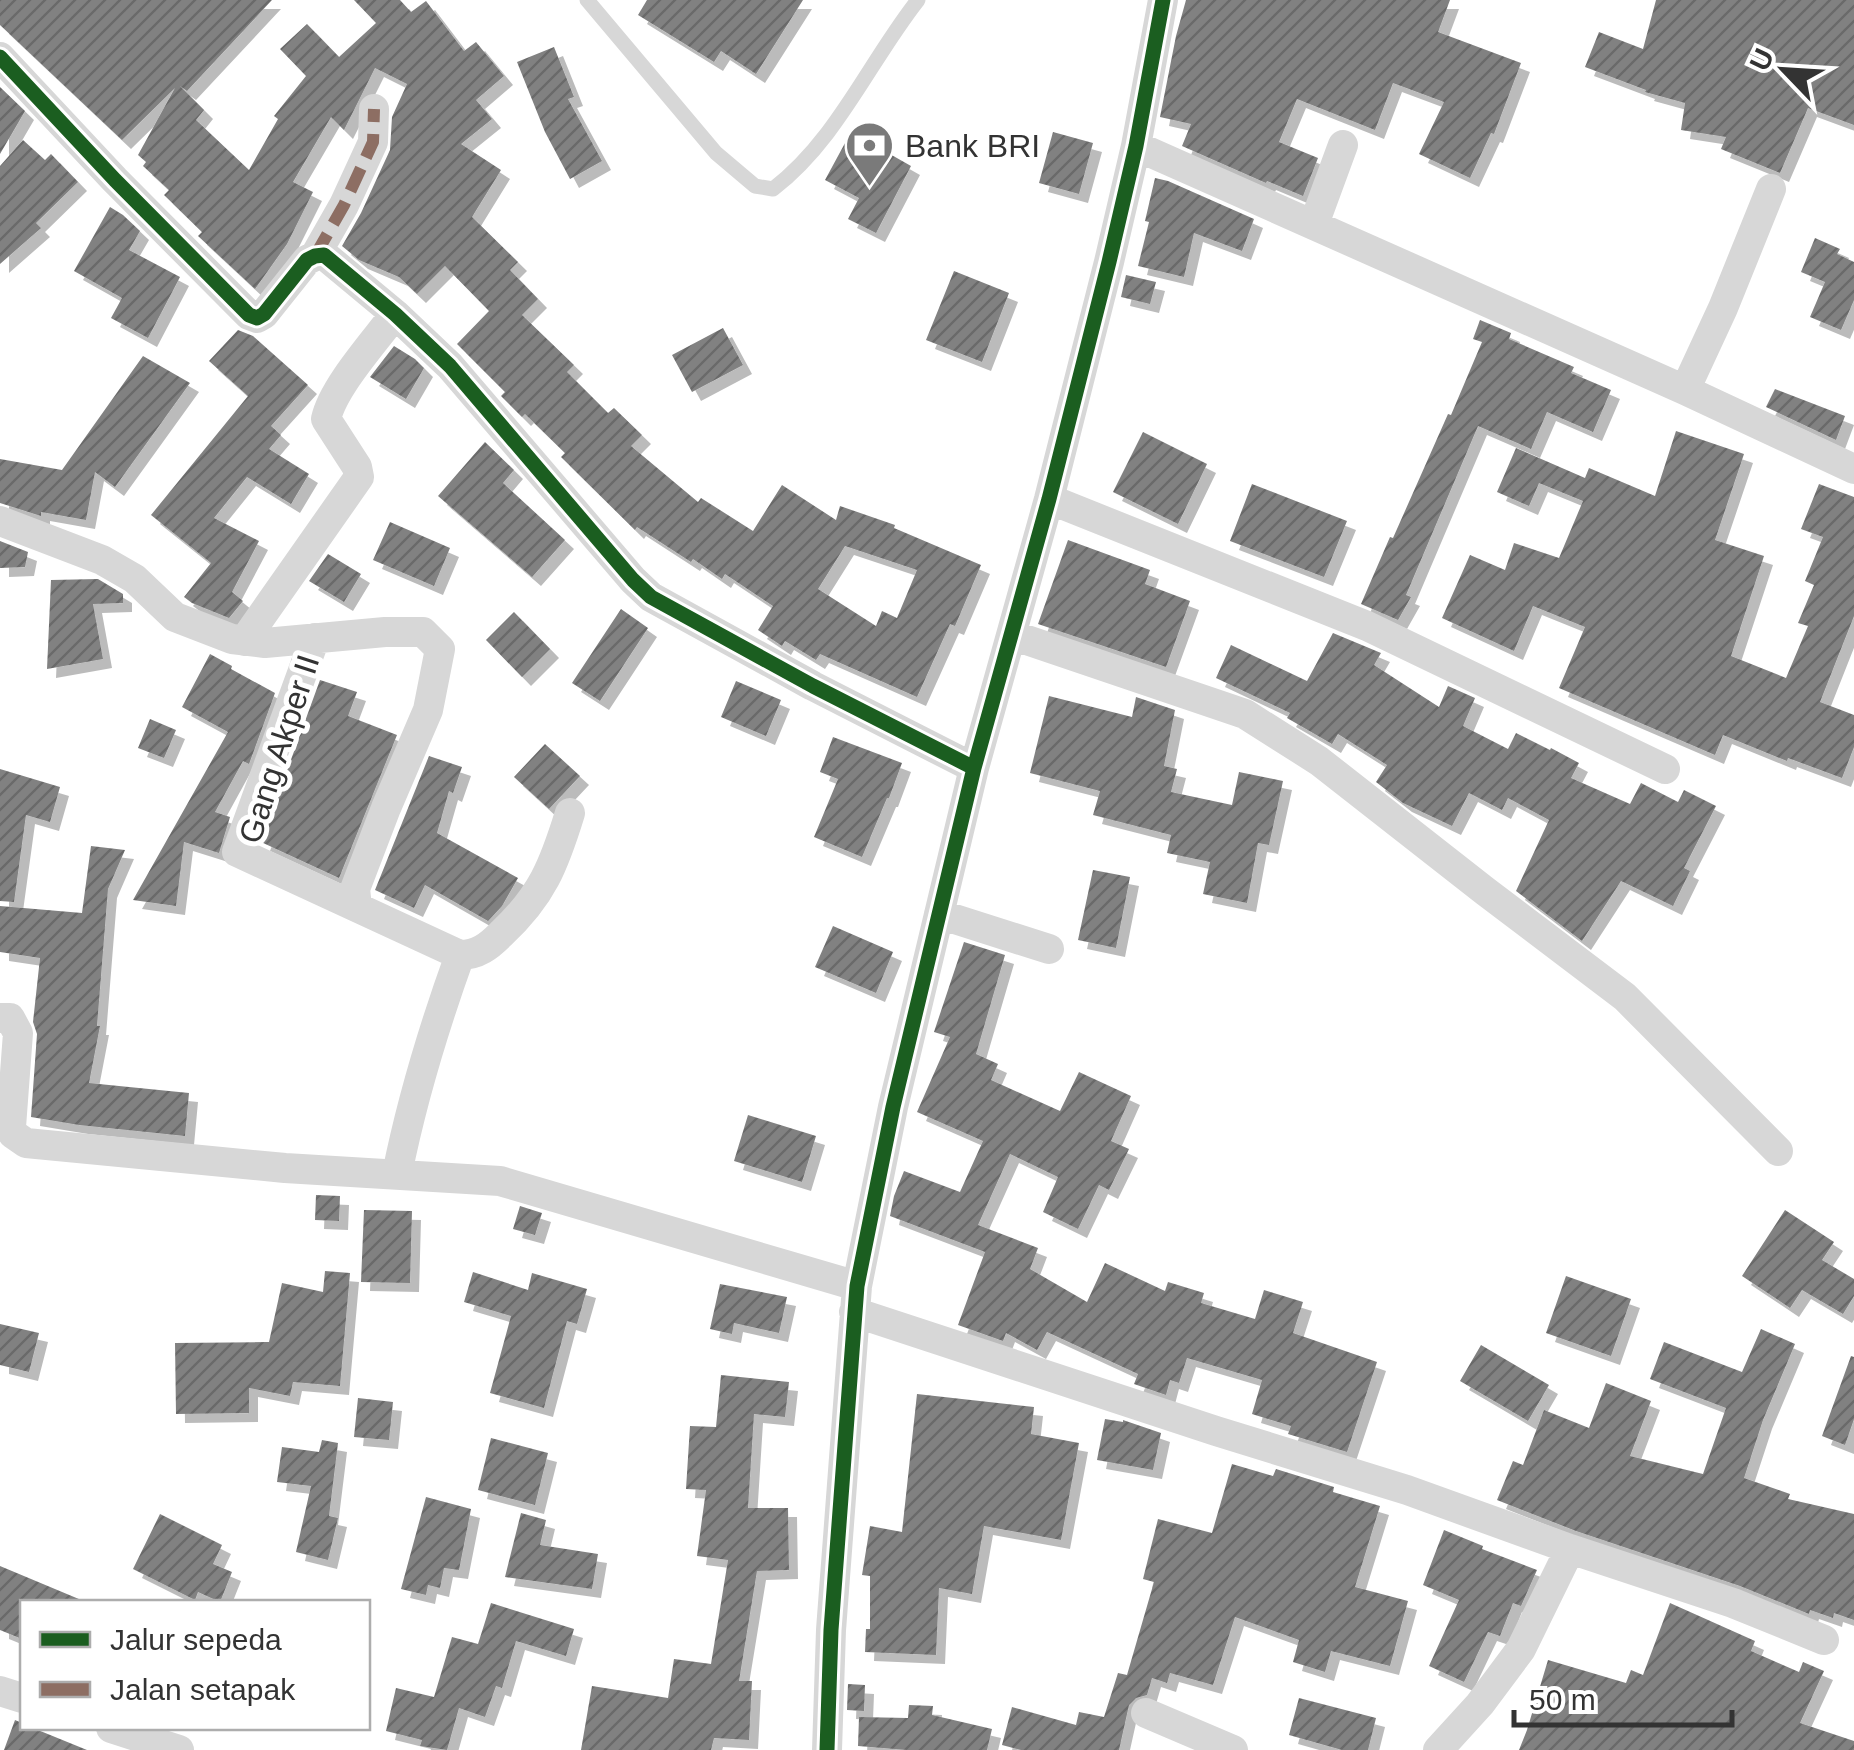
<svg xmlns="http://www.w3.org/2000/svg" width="1854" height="1750" font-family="Helvetica,sans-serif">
<defs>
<pattern id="building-hatch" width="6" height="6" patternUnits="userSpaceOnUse" patternTransform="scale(2.5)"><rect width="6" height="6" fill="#818181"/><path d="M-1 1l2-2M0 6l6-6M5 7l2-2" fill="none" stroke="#6a6a6a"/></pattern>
<filter id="shadow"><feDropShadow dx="9" dy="9" stdDeviation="0" flood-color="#0004"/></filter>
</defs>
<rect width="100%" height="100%" fill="#fff"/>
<path fill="url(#building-hatch)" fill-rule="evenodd" filter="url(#shadow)" d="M0 0H272L187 91 180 86 204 110 196 120 249 170 278 119 274 116 306 76 280 49 307 24 339 57 376 23 354 0H400L411 12 426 1 464 51 476 42 504 76 476 100 492 119 461 144 501 170 472 217 518 262 510 270 538 299 522 315 574 365 567 372 608 413 614 408 642 435 631 446 698 502 701 498 753 531 782 485 836 520 840 506 895 525 894 528 981 565 955 626 950 624 917 697 820 654 816 660 785 641 782 646 758 630 773 606 725 574 722 579 693 559 691 562 637 527 635 530 561 457 565 453 525 414 522 417 501 396 505 392 457 344 489 311 445 266 417 294 399 277 359 260 342 246 361 213 390 150 392 117 407 84 375 68 344 130 331 117 293 182 313 192 287 244 255 289 198 236 202 232 164 195 169 190 143 166 146 162 138 155 175 88 122 140 0 25ZM845 546 917 570 897 618 882 611 876 626 818 589Z
M647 0H803L756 74 721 51 714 62 638 15Z
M1186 0H1450L1438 32 1521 63 1494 134 1491 133 1470 178 1419 154 1444 102 1393 83 1375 130 1297 99 1279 142 1318 158 1303 196 1267 181 1266 183 1182 146 1191 124 1160 117 1176 36Z
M1656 0H1854V125L1808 108 1780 173 1721 149 1726 137 1681 130 1685 103 1645 92 1646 90 1585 67 1599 32 1643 49Z
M554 47 574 97 568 99 602 161 570 179 545 132 517 62Z
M0 87 25 111 0 154Z
M851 132 911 166 876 233 848 219 859 198 825 180Z
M1053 132 1093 143 1079 194 1039 183Z
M23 140 45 160 51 154 78 182 36 223 41 228 0 264V166Z
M1155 178 1168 181 1254 219 1242 251 1194 233 1184 277 1138 266 1149 222 1145 221Z
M110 207 123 215 140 231 129 250 180 277 148 338 111 318 122 298 74 271Z
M1815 238 1840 249 1837 254 1854 262V300L1841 330 1810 317 1825 282 1801 272Z
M954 271 1009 293 982 362 926 340Z
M1126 275 1156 282 1150 304 1121 297Z
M1480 320 1511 333 1509 339 1574 367 1571 373 1611 390 1593 432 1547 412 1531 449 1478 426 1406 595 1411 597 1398 620 1361 604 1390 537 1393 538 1448 414 1451 415 1482 342 1473 339Z
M723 328 743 365 692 392 672 355Z
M238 330 253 336 308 385 271 426 281 435 269 449 309 474 291 504 247 477 214 518 259 541 232 592 243 601 229 618 192 603 184 597 211 563 151 515 248 396 209 361Z
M394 346 415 359 424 368 406 399 370 377Z
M143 356 190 383 115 487 95 472 86 520 41 512V516L0 503V459L62 470Z
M1775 389 1845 416 1836 440 1766 407Z
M1676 431 1744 454 1715 540 1764 556 1731 656 1786 678 1808 626 1798 623 1814 585 1805 581 1823 537 1801 529 1819 484 1854 497V616L1820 702 1854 715V747L1842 778 1788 758 1787 761 1723 735 1715 755 1559 688 1585 627 1533 606 1514 651 1442 618 1470 555 1505 570 1514 543 1559 558 1583 501 1539 483 1529 506 1497 492 1516 448 1585 478 1589 468 1655 496Z
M1143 432 1207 464 1178 524 1113 492Z
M485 442 514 470 503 483 565 540 532 577 438 496Z
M1252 484 1347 521 1324 577 1230 541Z
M390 522 450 548 434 586 373 560Z
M1068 540 1150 570 1145 584 1190 601 1166 667 1038 624Z
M0 541 28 552 25 567 0 568Z
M328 554 361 574 344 602 309 581Z
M98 579 123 594V603L93 604 103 659 47 669 51 580Z
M621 609 648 628 600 701 572 683Z
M514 612 550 649 522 677 486 640Z
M1333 633 1381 653 1374 665 1439 707 1448 686 1475 698 1463 726 1508 749 1516 733 1550 750 1551 748 1579 763 1571 778 1630 804 1641 783 1678 802 1684 790 1716 806 1684 868 1690 871 1673 906 1621 881 1582 941 1516 891 1549 820 1508 798 1502 810 1469 793 1452 826 1403 803 1376 782 1387 765 1338 734 1332 744 1287 718 1290 713 1216 678 1231 645 1307 681Z
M210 654 232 666 231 669 275 693 249 764 243 761 215 812 230 817 219 853 184 842 176 906 133 900 228 732 182 707Z
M320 680 357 692 348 716 397 735 339 878 261 842Z
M736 681 781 700 766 736 721 717Z
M1049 696 1132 717 1136 697 1175 710 1164 766 1177 769 1171 792 1232 805 1239 772 1283 781 1269 845 1258 843 1247 903 1203 894 1210 862 1167 853 1171 835 1093 815 1100 791 1030 773Z
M150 719 176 730 164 758 138 748Z
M833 737 902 763 889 798H887L862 857 814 837 838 779 820 772Z
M545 744 580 776 549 809 514 777Z
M429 756 462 767 453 793 449 791 437 833 518 878 502 906 488 921 425 885 414 908 375 890Z
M0 769 60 787 50 822 26 815 14 902 0 901Z
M91 846 125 850 108 889 97 1026H100L89 1083 189 1093 185 1136 79 1125 31 1117 37 1034 33 1022 40 958 0 952V906L82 913Z
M1093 870 1130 877 1116 948 1078 940Z
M833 926 893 952 876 993 815 967Z
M964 942 1005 955 976 1054 998 1064 991 1080 1060 1111 1079 1072 1131 1096 1111 1141 1129 1149 1109 1190 1099 1185 1078 1229 1043 1212 1058 1177 1010 1154 978 1225 1038 1248 1030 1269 1087 1302 1105 1263 1165 1291 1168 1282 1204 1293 1201 1303 1255 1319 1264 1290 1303 1302 1293 1333 1377 1362 1347 1452 1288 1434 1291 1426 1252 1414 1262 1380 1187 1358 1179 1383 1170 1380 1166 1395 1134 1384 1138 1374 1047 1332 1037 1350 1006 1333 1003 1341 958 1325 985 1252 890 1216 894 1196 904 1171 960 1192 983 1141 917 1112 950 1037 934 1032Z
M748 1115 816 1136 802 1182 734 1161Z
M316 1195 340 1196 339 1221 315 1220Z
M520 1206 542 1213 535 1235 513 1229Z
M364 1210 412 1211 410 1283 361 1282Z
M1785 1210 1834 1242 1822 1260 1854 1279V1296L1843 1314 1802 1290 1790 1308 1742 1276Z
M325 1271 350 1273 340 1386 293 1382 290 1396 249 1388V1413L176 1414 175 1343 269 1342 282 1283 323 1292Z
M473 1272 528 1290 532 1273 587 1289 577 1324 567 1321 544 1408 490 1393 511 1316 464 1302Z
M1566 1276 1631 1299 1611 1356 1546 1333Z
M720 1284 787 1297 779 1333 734 1323 732 1334 710 1329Z
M0 1324 39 1333 29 1372 0 1365Z
M1761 1329 1795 1344 1763 1420 1744 1478 1790 1494 1788 1499 1854 1514V1620L1834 1613 1833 1618 1810 1610 1809 1614 1740 1586 1576 1531 1497 1500 1513 1461 1523 1465 1544 1410 1589 1428 1606 1383 1651 1401 1630 1456 1703 1474 1726 1408 1650 1379 1664 1342 1742 1372Z
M1481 1345 1549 1385 1528 1421 1460 1381Z
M1851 1356 1854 1357V1419L1845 1445 1822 1436Z
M721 1375 789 1382 785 1417 754 1414 748 1508H788L789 1570 757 1571 739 1681H752L749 1740 714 1738 711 1750H581L592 1686 668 1698 674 1659 711 1664 728 1560 697 1556 706 1490 686 1489 690 1426 716 1427Z
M917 1394 1034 1407 1031 1434 1079 1443 1061 1540 984 1526 972 1594 939 1588 936 1655 865 1652 866 1629H870V1576L862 1575 870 1526 902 1532Z
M358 1398 393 1402 389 1440 354 1437Z
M1105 1419 1123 1422V1420L1161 1433 1153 1470 1097 1460Z
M491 1438 548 1453 535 1505 478 1490Z
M322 1440 338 1443 329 1516 338 1518 328 1560 296 1552 311 1486 277 1482 282 1447 319 1452Z
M1232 1464 1273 1476 1276 1469 1334 1487 1333 1492 1380 1506 1355 1587 1408 1601 1390 1666 1331 1651 1325 1672 1293 1662 1299 1640 1235 1617 1213 1685 1170 1673 1167 1683 1152 1678 1147 1695 1136 1698 1129 1705 1119 1750H1021L1002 1745 1012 1707 1076 1725 1079 1712 1104 1717 1118 1673 1127 1675 1154 1582 1143 1579 1158 1519 1212 1533Z
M426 1497 471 1509 459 1570 444 1568 440 1588 428 1585 426 1595 401 1589Z
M521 1513 546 1520 540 1545 598 1554 592 1589 505 1577Z
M160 1514 222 1545 213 1564 232 1572 220 1602 198 1592 195 1600 133 1569Z
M1444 1530 1483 1546 1482 1549 1537 1570 1521 1606 1513 1603 1500 1636 1488 1632 1464 1682 1429 1666 1459 1600 1423 1585Z
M0 1566 86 1602H22V1639L0 1630Z
M491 1603 574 1629 566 1656 516 1641 502 1688 496 1686 485 1717 459 1708 447 1750 420 1746 422 1740 386 1731 396 1688 434 1697 452 1637 478 1644Z
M1670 1603 1755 1641 1751 1651 1799 1672 1803 1662 1824 1671 1800 1723 1854 1741V1750H1519L1527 1730 1548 1660 1626 1683 1631 1670 1643 1675Z
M848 1684 865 1685 864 1711 847 1710Z
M1299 1698 1376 1718 1368 1750H1342L1289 1735Z
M909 1705 933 1706 932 1715 992 1729 987 1750H907L858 1746 859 1717 908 1718Z
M15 1720 22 1723V1728H33L87 1750H4Z"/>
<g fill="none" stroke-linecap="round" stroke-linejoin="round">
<path stroke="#d7d7d7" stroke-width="15" d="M587 0 716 153 755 186 773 189C837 140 869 62 918 0"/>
<path stroke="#d7d7d7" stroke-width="30" d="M0 57 115 180 249 315 257 318 264 314 307 260 315 256 324 255 395 314 450 366 633 580 651 597 813 686 974 768
M1136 146 1685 390 1854 469
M1314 224 1343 145
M315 256 344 205 373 142 374 109
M1685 390 1723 308 1771 189
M1049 499 1367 626 1665 769
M0 521 102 560 135 579 175 617 232 639 265 643 385 632H423L440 649 428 710 386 808 355 889 357 907
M1012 635 1245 714 1319 761 1485 891 1625 997 1778 1151
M315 638 237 852 460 955C434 1027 412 1099 397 1174
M244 641 359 477 357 467 326 419C333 387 375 341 395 314
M939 914 1049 949
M460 955C478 955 489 946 501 934 542 896 554 865 570 813
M0 1018H10L18 1033 11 1127 13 1134 26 1143 285 1168 500 1181 857 1286
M854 1312 1216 1431 1407 1490 1570 1549 1733 1603 1824 1640
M0 1691 22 1698
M1146 1713 1233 1750
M111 1728 179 1750
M827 1750 831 1630 857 1286 893 1107 974 768 1049 499 1109 262 1136 146 1163 0
M1438 1750 1480 1704 1521 1649 1570 1549"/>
<path stroke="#8d6e63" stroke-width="12" stroke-dasharray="25 12" stroke-linecap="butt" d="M315 256 344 205 373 142 374 109"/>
<defs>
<path id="cycleway" d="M0 57 115 180 249 315 257 318 264 314 307 260 315 256 324 255 395 314 450 366 633 580 651 597 813 686 974 768
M827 1750 831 1630 857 1286 893 1107 974 768 1049 499 1109 262 1136 146 1163 0"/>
</defs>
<use href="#cycleway" stroke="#fff" stroke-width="21"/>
<use href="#cycleway" stroke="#1b5e20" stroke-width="15"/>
</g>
<defs>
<symbol id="bank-pin" viewBox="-11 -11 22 30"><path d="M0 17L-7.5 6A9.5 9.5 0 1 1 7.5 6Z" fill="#7a7a7a" stroke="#fff"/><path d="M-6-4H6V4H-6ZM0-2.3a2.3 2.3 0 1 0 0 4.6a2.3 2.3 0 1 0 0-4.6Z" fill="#fff"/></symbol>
</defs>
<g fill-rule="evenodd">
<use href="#bank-pin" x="842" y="118" width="55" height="75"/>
</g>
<g text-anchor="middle" stroke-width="10" stroke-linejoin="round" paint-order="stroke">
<g font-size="32" fill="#333" stroke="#fff" text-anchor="start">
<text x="905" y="157">Bank BRI</text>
</g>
<g font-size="32" fill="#333" stroke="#fff">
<text transform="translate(279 749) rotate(-72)" y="11">Gang Akper II</text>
</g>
</g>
<rect x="20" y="1600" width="350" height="130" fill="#ffffff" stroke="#adadad" stroke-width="2.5"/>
<rect x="40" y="1632" width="50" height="15" fill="#1b5e20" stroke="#adadad" stroke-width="2.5"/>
<text x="110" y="1650" font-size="30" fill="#333333">Jalur sepeda</text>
<rect x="40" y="1682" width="50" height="15" fill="#8d6e63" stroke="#adadad" stroke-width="2.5"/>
<text x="110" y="1700" font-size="30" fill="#333333">Jalan setapak</text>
<g transform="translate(1784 70) rotate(295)" stroke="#ffffff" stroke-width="8" paint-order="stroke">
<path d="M0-8L18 38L0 25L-18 38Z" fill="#333333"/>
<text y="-15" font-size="28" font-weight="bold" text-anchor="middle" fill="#333333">U</text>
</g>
<path d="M1514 1710v15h218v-15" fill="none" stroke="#333333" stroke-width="5"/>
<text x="1529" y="1710" font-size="30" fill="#333333" stroke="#ffffff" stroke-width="8" paint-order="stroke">50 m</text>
</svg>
